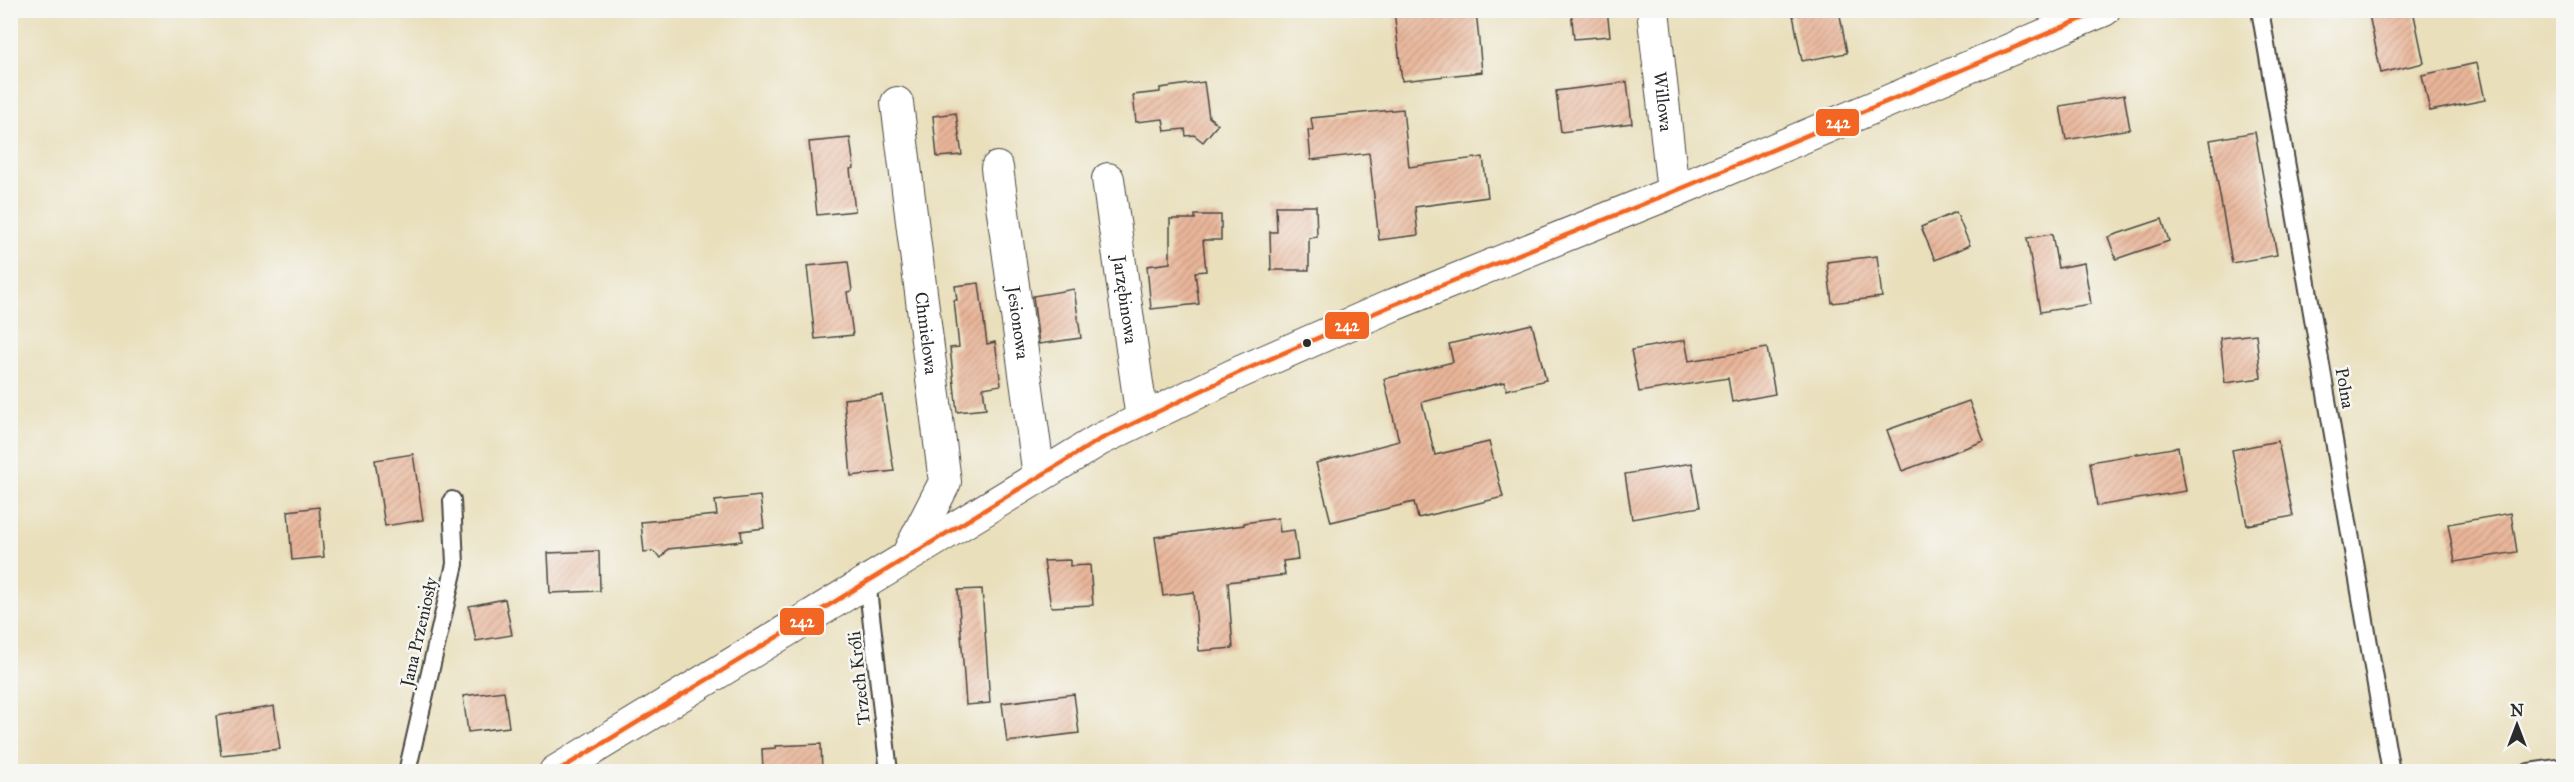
<svg xmlns="http://www.w3.org/2000/svg" width="2574" height="782" font-family="'IM FELL Great Primer',serif">
<defs>
<pattern id="building-hatch" width="6" height="6" patternUnits="userSpaceOnUse" patternTransform="scale(1.5)"><rect width="6" height="6" fill="#eab69a"/><path d="M-1 1l2-2M0 6l6-6M5 7l2-2" fill="none" stroke="#be947e"/></pattern>
</defs>
<rect width="100%" height="100%" fill="#f6f6f2"/>
<filter id="ink" filterUnits="userSpaceOnUse"><feTurbulence type="fractalNoise" baseFrequency=".0167" numOctaves="2"/><feDisplacementMap in="SourceGraphic" scale="12" xChannelSelector="R" yChannelSelector="G"/><feConvolveMatrix kernelMatrix="1 2 1 2 8 2 1 2 1" color-interpolation-filters="sRGB"/></filter>
<filter id="wash" filterUnits="userSpaceOnUse"><feTurbulence type="fractalNoise" baseFrequency=".008" numOctaves="4" result="noise"/><feDisplacementMap in="SourceGraphic" scale="24" xChannelSelector="R" yChannelSelector="G"/><feGaussianBlur stdDeviation="1.35" result="paint"/><feColorMatrix in="noise" values="0 0 0 0 0 0 0 0 0 0 0 0 0 0 0 0 0 1.4 0 .05"/><feComposite in="paint" operator="in"/></filter>
<g filter="url(#wash)">
<rect width="100%" height="100%" fill="#e9dfbb"/>
<g id="blocks">
<path fill="url(#building-hatch)" d="M1394 10H1476L1482 72 1402 81Z
M1571 10H1607L1610 36 1574 39Z
M1792 10H1839L1847 53 1802 61Z
M2368 10H2413L2424 63 2381 73Z
M2477 63 2485 100 2430 111 2422 75Z
M1204 82 1209 117 1218 124 1203 142 1194 135 1186 136 1185 129 1165 131 1163 119 1136 122 1133 95 1160 92V88Z
M1627 82 1632 123 1561 132 1556 91Z
M2124 95 2130 129 2066 140 2060 106Z
M1403 109 1409 167 1483 157 1488 197 1415 207 1418 235 1379 240 1369 153 1311 160 1308 130H1313L1311 118Z
M956 113 962 155 937 157 933 116Z
M2255 132 2277 255 2232 263 2210 140Z
M850 138 854 168 850 169 855 211 817 215 809 142Z
M1276 206H1316L1317 237 1309 238V270H1271L1270 232H1277Z
M1956 212 1970 245 1935 260 1921 227Z
M1195 215H1221V240H1203L1206 271 1195 272 1199 304 1151 309 1147 266 1170 263V219H1195Z
M2162 219 2169 241 2116 259 2108 237Z
M2052 234 2058 268 2084 263 2091 304 2040 312 2027 238Z
M1877 256 1882 297 1832 303 1827 262Z
M848 262 852 291 847 292 853 335 815 339 807 266Z
M979 283 987 344 995 342 1001 385 983 388 986 409 957 412 950 348 959 347 954 300H957L955 286Z
M1074 289 1081 338 1039 344 1033 296Z
M1532 324 1546 380 1506 390 1505 382 1422 402 1435 455 1489 442 1503 497 1418 518 1414 502 1331 522 1316 463 1399 441 1384 379 1453 362 1449 344Z
M2256 334 2261 378 2225 383 2220 338Z
M1685 340 1689 361 1767 348 1775 394 1732 402 1728 378 1639 392 1631 350Z
M882 395 894 471 851 476 844 399Z
M1969 401 1984 441 1902 471 1887 430Z
M2278 441 2293 516 2247 525 2232 450Z
M2178 447 2186 491 2097 506 2090 462Z
M413 454 423 520 385 526 375 460Z
M1692 463 1700 507 1632 519 1625 474Z
M760 496 764 528 741 531 742 541 668 549 661 558 653 551 644 552 641 522 717 515 715 501Z
M319 507 324 557 292 560 288 511Z
M2511 513 2517 552 2455 562 2448 524Z
M1278 518 1280 532 1294 530 1298 559 1283 561 1285 575 1228 582 1233 648 1199 651 1194 592 1163 596 1155 537 1244 525V523Z
M599 551 600 591 550 593 548 553Z
M1070 560V566L1090 565 1093 605 1051 607 1044 561Z
M982 589 990 703 966 705 958 590Z
M505 599 512 635 476 641 469 606Z
M504 691 509 727 468 732 463 696Z
M1074 694 1079 733 1007 742 1002 703Z
M274 706 280 749 221 755 216 716Z
M821 744 822 771H763L762 749 776 748 775 746Z"/>
</g>
</g>
<g filter="url(#ink)">
<use href="#blocks" fill-opacity="0" stroke="#484641" stroke-width="1.5"/>
<g fill="none" stroke-linecap="round" stroke-linejoin="round">
<defs>
<path id="service" d="M2260 10 2391 772
M867 581 889 772
M407 772 455 564 452 500
M2529 772 2564 767"/>
<g id="minor">
<path id="s1" d="M1653 10 1673 192"/>
<path id="s2" d="M897 103 945 482 907 556"/>
<path id="s3" d="M997 168 1039 476"/>
<path id="s4" d="M1108 179 1142 419"/>
<path d="M555 772 1099 440 1238 373 1393 305 1673 192 2104 10"/>
</g>
</defs>
<use href="#service" stroke="#484641" stroke-width="20"/>
<use href="#minor" stroke="#484641" stroke-width="34"/>
<use href="#service" stroke="#fff" stroke-width="16"/>
<use href="#minor" stroke="#fff" stroke-width="32"/>
<defs>
<path id="bus-1" d="M556 772 1099 440 1238 373 1393 305 1673 192 2103 10"/>
</defs>
<use href="#bus-1" stroke="#f6f6f2" stroke-width="9"/>
<use href="#bus-1" stroke="#f26522" stroke-width="4.5"/>
</g>
</g>
<circle fill="#2b2b2b" stroke="#f6f6f2" stroke-width="2" cx="1307" cy="343" r="5"/>
<g text-anchor="middle" stroke-width="5" stroke-linejoin="round" paint-order="stroke">
<g font-size="18" fill="#2b2b2b" stroke="#f6f6f2">
<text dy="6" stroke="none"><textPath href="#s1" startOffset="92">Willowa</textPath></text>
<text dy="6" stroke="none"><textPath href="#s4" startOffset="122">Jarzębinowa</textPath></text>
<text dy="6" stroke="none"><textPath href="#s3" startOffset="156">Jesionowa</textPath></text>
<text dy="6" stroke="none"><textPath href="#s2" startOffset="232">Chmielowa</textPath></text>
<text transform="translate(2345 388) rotate(80)" y="6">Polna</text>
<text transform="translate(419 632) rotate(-77)" y="6">Jana Przeniosły</text>
<text transform="translate(859 678) rotate(-96)" y="6">Trzech Króli</text>
</g>
</g>
<g stroke="#f6f6f2" stroke-width="2">
<rect x="1815" y="108" width="45" height="29" rx="6" fill="#f26522"/>
<rect x="1324" y="311" width="46" height="29" rx="6" fill="#f26522"/>
<rect x="779" y="607" width="46" height="29" rx="6" fill="#f26522"/>
</g>
<g font-size="16" text-anchor="middle" font-weight="bold" fill="#fff">
<text x="1838" y="128">242</text>
<text x="1347" y="331">242</text>
<text x="802" y="627">242</text>
</g>
<rect width="2574" height="782" fill="none" stroke="#f6f6f2" stroke-width="36"/>
<g transform="translate(2517 725)" stroke="#f6f6f2" stroke-width="4.5" paint-order="stroke">
<path d="M0-4.5L10 22L0 15L-10 22Z" fill="#2b2b2b"/>
<text y="-9" font-size="16" font-weight="bold" text-anchor="middle" fill="#2b2b2b">N</text>
</g>
</svg>
